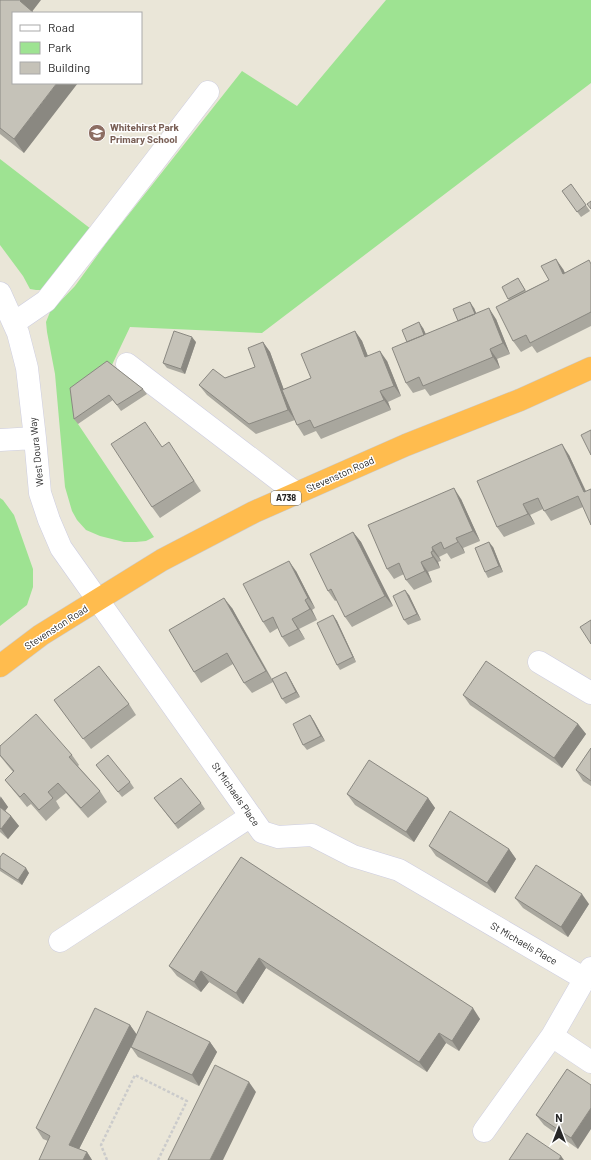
<svg xmlns="http://www.w3.org/2000/svg" width="591" height="1160" font-family="Barlow,sans-serif">
<rect width="100%" height="100%" fill="#eae6d8"/>
<path fill="#9ee392" d="M386 0H591V83L262 333 130 327 111 367 74 393 78 424 154 537 146 541 136 542H124L100 536 86 530 77 520 72 511 65 487 55 374 47 332 46 322 50 312 75 286 107 242 242 71 297 106Z
M0 159 91 229 43 290H36L30 289 23 276 0 245Z
M0 498 3 500 14 515 33 569V587L27 605 0 626Z"/>
<g fill="none" stroke-linecap="round" stroke-linejoin="round">
<defs>
<path id="minor" d="M0 293 18 333 27 368 35 438 40 493 49 520 61 548 262 832 278 837 312 835 353 856 399 870 585 979
M14 323 46 301 98 235 208 92
M127 364 296 493
M0 440 35 438
M539 662 591 693
M60 941 251 816
M591 968 552 1036 591 1062
M484 1131 552 1036"/>
<path id="highway" d="M0 666 41 635 162 560 254 512 406 445 520 400 591 368"/>
</defs>
<use href="#minor" stroke="#cdcde1" stroke-width="23"/>
<use href="#highway" stroke="#cbcbcb" stroke-width="23"/>
<path stroke="#cbcbcb" stroke-width="2.5" stroke-dasharray="3 2" stroke-linecap="butt" d="M107 1160 101 1145 135 1075 187 1101 158 1160"/>
<use href="#minor" stroke="#fff" stroke-width="22"/>
<use href="#highway" stroke="#ffbc4e" stroke-width="22"/>
</g>
<path fill="#a9a79e" d="M0 0 33 12 24 153 0 134Z
M571 184 590 211 581 217 562 191Z
M591 263V326L537 353 532 346 521 352 513 341 509 300 508 299 518 278 526 291 549 280 563 269 565 273Z
M474 308 476 313 496 319 510 354 497 359 500 368 430 396 425 389 413 393 406 383 423 328 426 334 458 321Z
M355 331 362 341 368 356 387 361 401 396 388 402 391 410 321 439 316 431 304 436 297 425 295 420 256 434 207 395 199 385 225 378 255 367 263 342 270 352 284 390 311 378Z
M196 342 185 374 167 368 163 363Z
M107 361 143 389 147 394 121 411 113 400 78 424 74 419Z
M162 447 176 453 201 491 160 518 152 507Z
M569 455 586 491 583 507 551 521 543 509 530 515 535 524 504 537 497 527Z
M461 499 480 541 463 548 465 553 451 559 447 553 439 557 441 561 438 562 440 568 428 572 432 582 414 590 406 580 404 574 394 579 387 569Z
M353 532 361 542 393 606 352 627 345 617 337 600 335 601 328 591Z
M493 547 503 572 488 578 485 572Z
M296 571 315 608 312 610 317 620 299 629 305 639 289 647 282 637 278 628 270 633 263 622Z
M409 595 421 620 408 625 404 620Z
M232 608 272 679 286 672 289 677 300 697 286 704 282 699 273 682 252 693 244 683 233 664 201 683 194 672Z
M333 615 337 621 356 662 340 670 337 665Z
M463 695 578 724 586 734 562 768 470 705Z
M54 700 129 704 136 715 91 749Z
M310 715 314 721 325 741 307 750 303 745Z
M0 746 72 755 79 765 78 766 100 791 107 802 88 818 66 793 56 801 60 808 46 821 31 804 27 807 13 790 5 780 13 772 0 756Z
M591 748V786L583 781 576 770Z
M96 765 130 782 134 788 122 797Z
M347 794 428 798 435 808 414 842 355 805Z
M0 796 8 807 5 811 11 816 19 826 8 839 0 832Z
M154 798 201 803 205 809 178 829Z
M429 846 509 849 516 859 495 893 436 856Z
M0 857 29 873 22 885 0 871Z
M241 857 480 1019 459 1051 446 1043 427 1072 266 968 243 1004 209 982 201 992 177 976 169 966Z
M515 898 589 904 568 937 523 908Z
M130 1025 137 1035 210 1042 217 1052 199 1086 138 1057 131 1047 79 1149 87 1152 92 1160H39L48 1141 43 1139 36 1128Z
M567 1069 578 1149 544 1125 536 1115Z"/>
<path fill="#8a8881" d="M21 0H41L31 13 20 1Z
M57 83H78L24 153 14 139Z
M556 259 563 269 570 284 563 274Z
M470 302 474 308 479 320 475 315Z
M489 308 496 319 510 354 503 343Z
M419 322 423 328 428 340 424 335Z
M355 331 362 341 372 367 365 357Z
M192 337 196 342 185 374 181 369Z
M263 342 270 352 295 420 288 410Z
M490 349 497 359 500 368 493 357Z
M380 351 387 361 401 396 394 386Z
M380 391 388 402 391 410 384 400Z
M562 444 569 455 591 503 584 492Z
M454 488 461 499 480 541 473 531Z
M523 504 530 515 535 524 528 514Z
M353 532 361 542 393 606 385 596Z
M456 538 463 548 465 553 458 542Z
M489 542 493 547 503 572 499 566Z
M432 547 439 557 441 561 433 551Z
M431 552 438 562 440 568 433 557Z
M289 561 296 571 315 608 308 598Z
M421 562 428 572 432 582 425 571Z
M405 590 409 595 421 620 417 614Z
M224 598 232 608 273 682 266 671Z
M305 600 312 610 317 620 310 609Z
M333 615 337 621 356 662 353 657Z
M292 619 299 629 305 639 298 629Z
M286 672 289 677 300 697 296 692Z
M310 715 314 721 325 741 321 736Z
M578 724 586 734 562 768 554 758Z
M1 797 8 807 3 814 0 809V799Z
M428 798 435 808 414 842 406 832Z
M11 816 19 826 8 839 1 829Z
M509 849 516 859 495 893 487 883Z
M26 868 29 873 22 885 18 880Z
M582 894 589 904 568 937 561 927Z
M259 958 266 968 243 1004 236 993Z
M201 971 209 982 201 992 194 982Z
M473 1008 480 1019 459 1051 452 1041Z
M130 1025 137 1035 76 1155 69 1145Z
M439 1033 446 1043 427 1072 419 1062Z
M210 1042 217 1052 199 1086 192 1075Z
M249 1082 256 1092 223 1160H210Z
M591 1108V1129L578 1149 571 1138Z
M87 1152 92 1160H83Z
M561 1156 564 1160H559Z"/>
<path fill="#c5c2b8" stroke="#8a8881" d="M0 0H21L20 1 34 13H13V83H57L14 139 0 128Z
M571 184 586 205 577 212 562 191Z
M591 201V209L587 204Z
M556 259 563 274 589 260 591 264V312L530 343 526 335 513 341 496 307 549 280 541 266Z
M518 278 525 290 508 299 502 287Z
M470 302 475 314 458 321 453 309Z
M489 308 503 343 490 349 493 357 423 386 419 377 406 383 392 348Z
M419 322 424 335 407 342 402 330Z
M174 331 192 337 181 369 163 363Z
M355 331 365 357 380 351 394 386 380 391 384 400 314 428 310 420 297 425 282 390 311 378 301 354Z
M263 342 288 410 249 424 199 385 213 369 225 378 255 367 248 348Z
M107 361 143 389 117 405 109 395 74 419 70 388Z
M145 422 162 447 169 442 194 481 152 507 111 444Z
M591 430V455L581 435Z
M562 444 584 492 591 489V525L578 496 544 511 538 498 523 504 528 514 497 527 477 481Z
M454 488 473 531 456 538 458 542 444 549 441 542 432 547 433 551 431 552 433 557 421 562 425 571 406 580 399 563 387 569 368 525Z
M353 532 385 596 345 617 331 589 328 591 310 554Z
M489 542 499 566 485 572 475 548Z
M289 561 308 598 305 600 310 609 292 619 298 629 282 637 273 617 263 622 243 584Z
M405 590 417 614 404 620 393 596Z
M224 598 266 671 244 683 227 653 194 672 169 630Z
M333 615 353 657 337 665 317 623Z
M591 620V644L580 627Z
M486 661 578 724 554 758 463 695Z
M99 666 129 704 83 739 54 700Z
M286 672 296 692 282 699 272 679Z
M36 714 72 755 69 757 100 791 81 808 58 783 48 792 53 798 39 810 24 793 20 797 5 780 14 771 0 755V746Z
M310 715 321 736 303 745 293 724Z
M591 748V781L576 770Z
M108 755 130 782 118 792 96 765Z
M369 760 428 798 406 832 347 794Z
M181 778 201 803 175 824 154 798Z
M0 807 11 816 1 829 0 828Z
M450 811 509 849 487 883 429 846Z
M3 853 26 868 18 880 0 868V857Z
M241 857 473 1008 452 1041 439 1033 419 1062 259 958 236 993 201 971 194 982 169 966Z
M536 865 582 894 561 927 515 898Z
M95 1008 130 1025 69 1145 87 1152 83 1160H39L50 1136 36 1128Z
M147 1011 210 1042 192 1075 131 1047Z
M215 1065 249 1082 210 1160H168Z
M567 1069 591 1085V1108L571 1138 536 1115Z
M527 1133 561 1156 559 1160H509Z"/>
<defs>
<symbol id="school-disc" viewBox="-11 -11 22 22"><circle r="9.5" fill="#8d6e63" stroke="#fff"/><path d="M0-5L7-2L0 1L-7-2ZM-4 1L0 2.5L4 1V4Q0 6-4 4Z" fill="#fff"/></symbol>
</defs>
<g fill-rule="evenodd">
<use href="#school-disc" x="87" y="123" width="20" height="20"/>
</g>
<g text-anchor="middle" stroke-width="3" stroke-linejoin="round" paint-order="stroke">
<rect fill="#fff" stroke="#686868" stroke-width="1" x="271" y="491" width="30" height="14" rx="3"/>
<g font-size="9" font-weight="bold" fill="#272727">
<text x="286" y="501">A738</text>
</g>
<g font-size="10" font-weight="bold" fill="#785e54" stroke="#fff" text-anchor="start">
<text x="110" y="131">Whitehirst Park<tspan x="110" dy="12">Primary School</tspan></text>
</g>
<g font-size="10" fill="#272727" stroke="#fff">
<text transform="translate(36 452) rotate(-96)" y="4">West Doura Way</text>
<text transform="translate(340 474) rotate(-24)" y="4">Stevenston Road</text>
<text transform="translate(56 627) rotate(-33)" y="4">Stevenston Road</text>
<text transform="translate(236 794) rotate(55)" y="4">St Michaels Place</text>
<text transform="translate(524 943) rotate(30)" y="4">St Michaels Place</text>
</g>
</g>
<rect x="12" y="12" width="130" height="72" fill="#ffffff" stroke="#a9a9a9"/>
<rect x="20" y="25" width="20" height="6" fill="#ffffff" stroke="#a9a9a9"/>
<text x="48" y="32" font-size="12" fill="#272727">Road</text>
<rect x="20" y="42" width="20" height="12" fill="#9ee392" stroke="#a9a9a9"/>
<text x="48" y="52" font-size="12" fill="#272727">Park</text>
<rect x="20" y="62" width="20" height="12" fill="#c5c2b8" stroke="#a9a9a9"/>
<text x="48" y="72" font-size="12" fill="#272727">Building</text>
<g transform="translate(559 1128)" stroke="#ffffff" stroke-width="3" paint-order="stroke">
<path d="M0-3L7 15L0 10L-7 15Z" fill="#272727"/>
<text y="-6" font-size="11" font-weight="bold" text-anchor="middle" fill="#272727">N</text>
</g>
</svg>
